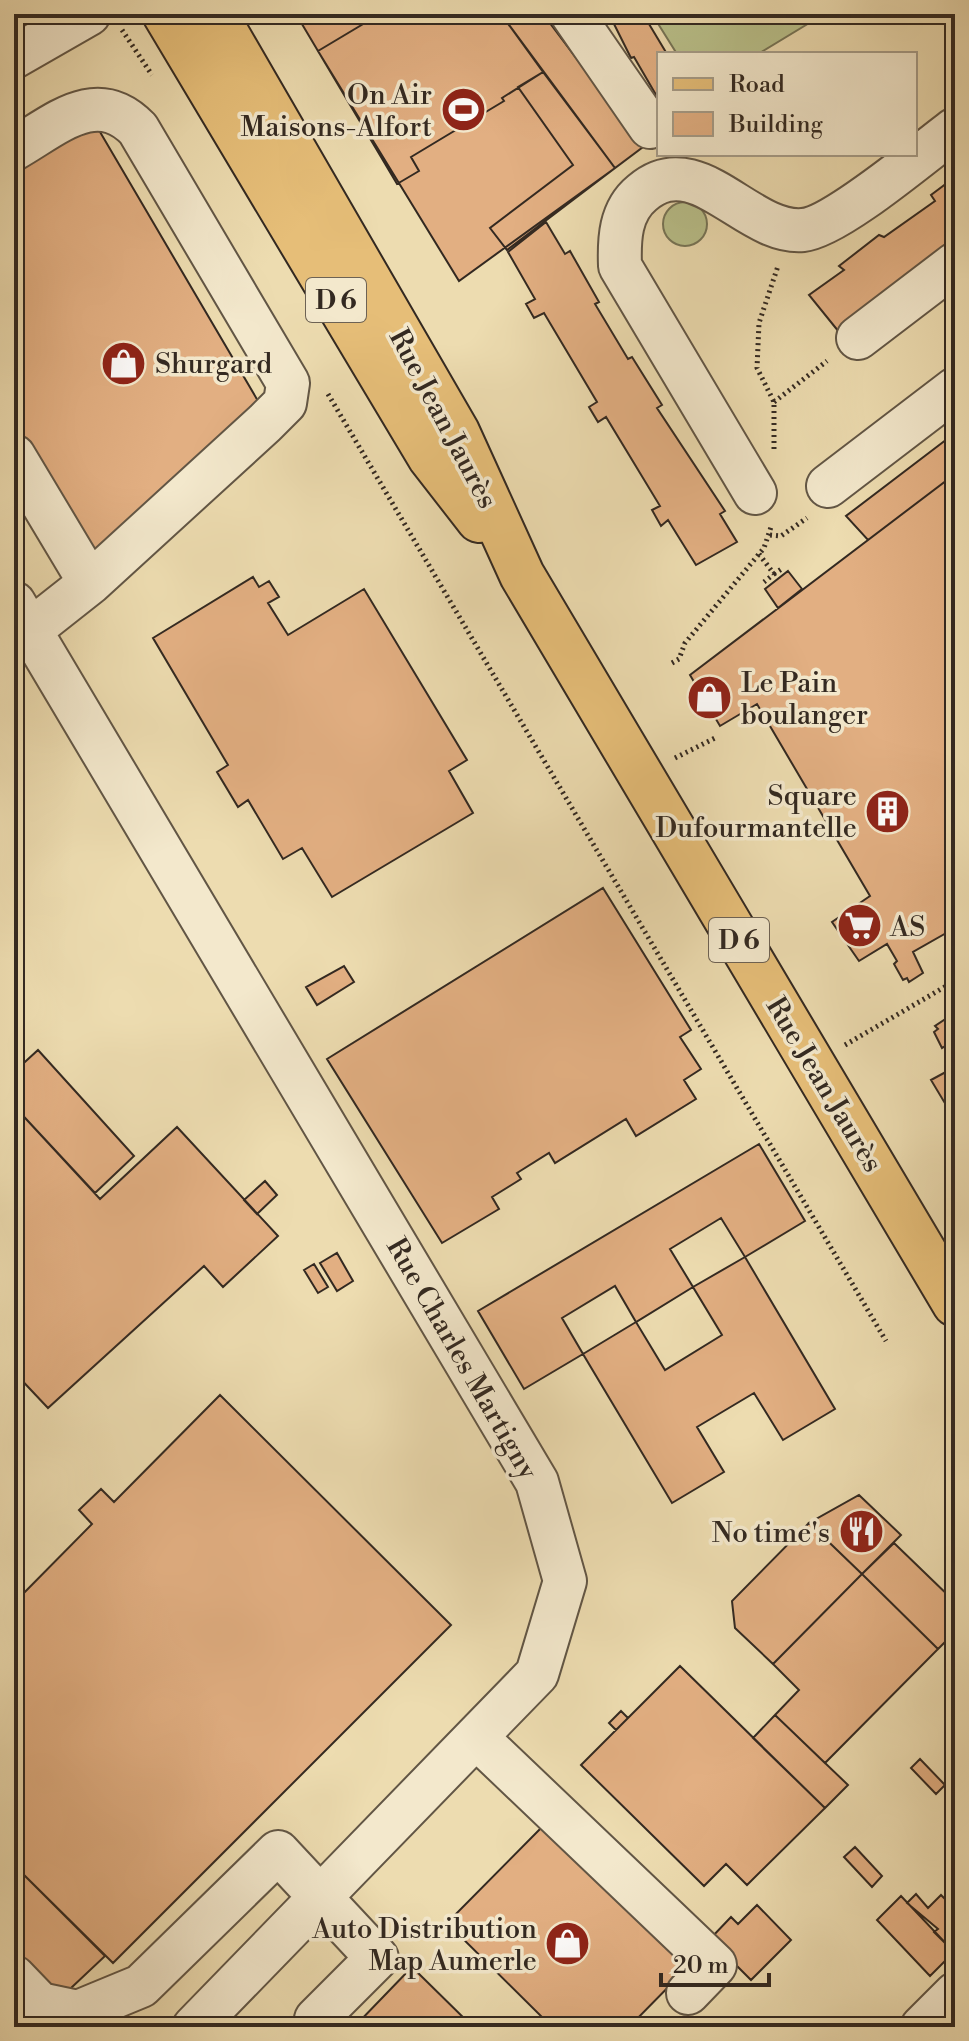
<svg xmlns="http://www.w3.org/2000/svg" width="969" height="2041" font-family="'Libre Bodoni',serif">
<rect width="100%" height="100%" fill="#eddcb0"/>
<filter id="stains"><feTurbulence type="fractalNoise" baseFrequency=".0025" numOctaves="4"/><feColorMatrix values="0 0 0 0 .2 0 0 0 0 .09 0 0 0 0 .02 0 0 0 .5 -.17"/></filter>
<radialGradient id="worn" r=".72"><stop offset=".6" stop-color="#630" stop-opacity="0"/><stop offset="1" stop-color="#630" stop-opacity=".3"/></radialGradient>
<path fill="#b9c08a" stroke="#767456" stroke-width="2" d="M652 14H824L758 54H677Z
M663 224a22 22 0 1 1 44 0a22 22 0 1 1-44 0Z"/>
<path fill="#e2af82" stroke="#332921" stroke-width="2" d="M296 14H501L543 72 502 98 504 101 411 157 419 171 397 184Z
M380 14H501L615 168 459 281 318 51Z
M501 14H543L643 147 615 168Z
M609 14H643L667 54H659V100L634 57 631 58Z
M543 72 615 168 507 250 490 228 573 165 518 87Z
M93 120 258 401 94 556 14 424V168Z
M955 177V244L839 332 809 295 844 270 839 266 879 235 884 237 935 201 931 195Z
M546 222 565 254 570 251 599 302 595 304 628 359 632 357 662 405 657 408 725 511 720 514 737 542 696 565 668 520 661 526 652 510 660 506 606 417 598 422 589 407 597 402 544 313 534 318 526 304 535 299 508 252Z
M955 433V474L868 540 846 516Z
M955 474V928L913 952 923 973 909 982 907 978 903 980 894 964 897 961 887 944 859 961 832 922 870 896 757 704 720 726 690 675Z
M788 571 802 589 778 608 765 589Z
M253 577 259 587 269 581 279 597 268 603 288 635 364 589 467 760 449 771 473 813 332 897 302 848 283 859 248 800 238 807 217 772 228 765 153 638Z
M603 888 691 1030 680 1037 701 1069 684 1080 696 1099 636 1136 626 1119 555 1163 549 1153 517 1173 521 1179 492 1197 499 1209 442 1243 327 1059Z
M344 966 354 982 317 1005 306 987Z
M950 1016 955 1026V1059L947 1045 942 1048 934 1032 938 1029 935 1026Z
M38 1050 134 1156 95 1193 14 1106V1072Z
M955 1067V1120L931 1080Z
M14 1106 100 1199 177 1127 278 1236 223 1287 204 1266 48 1408 14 1372Z
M759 1144 805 1221 745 1257 721 1218 670 1249 693 1287 636 1322 615 1286 562 1318 583 1354 524 1389 478 1311Z
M265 1181 277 1195 257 1214 244 1200Z
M337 1253 353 1281 337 1291 320 1263Z
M745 1257 835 1409 783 1440 754 1393 697 1427 724 1472 672 1503 583 1354 636 1322 665 1370 722 1335 693 1287Z
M314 1264 328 1287 318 1293 304 1270Z
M220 1395 451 1625 113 1963 14 1865V1603L92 1524 79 1510 101 1489 114 1502Z
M859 1495 901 1535 862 1574 809 1523Z
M809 1523 862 1574 773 1664 735 1628 732 1601Z
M894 1543 955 1602V1632L938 1649 862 1574Z
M862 1574 938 1649 825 1763 775 1715 799 1690 773 1664Z
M680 1666 825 1808 747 1885 726 1864 704 1886 581 1765Z
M621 1711 628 1718 616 1730 609 1723Z
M775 1715 848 1785 825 1808 753 1738Z
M920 1759 945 1785 936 1794 911 1768Z
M546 1823 689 1966 629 2027H552L447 1923Z
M855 1847 882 1876 872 1887 844 1857Z
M14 1865 105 1956 71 1988 49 1990 14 1953Z
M952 1891 955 1892 954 1952 934 1932 938 1929 907 1903 916 1894 928 1908 941 1895 945 1899Z
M901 1896 954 1952 930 1976 877 1920Z
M757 1905 791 1940 751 1980 710 1939 731 1917 738 1924Z
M412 1967 473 2027H354Z"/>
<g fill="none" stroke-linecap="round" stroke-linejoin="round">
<defs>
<path id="minor" d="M572 14 650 127
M14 57 89 14
M14 149C56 125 96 86 138 129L288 383 285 403 265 423 90 583 14 643
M858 338 955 264
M14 456 90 583
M828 486 955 389
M755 493 620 266C619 239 620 211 642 193 697 146 747 235 803 230 836 227 924 152 955 129
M14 603 537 1482 565 1581 537 1674 194 2027
M476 1737 715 1965 688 1993
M14 1977 40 2004 78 2012 141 1986 278 1852 377 1958 316 2019
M922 2027 955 1994"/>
<path id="major" d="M165 14 430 457 479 520
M215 14 457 432 522 575 955 1304"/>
</defs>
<use href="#minor" stroke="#625645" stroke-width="46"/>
<use href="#major" stroke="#332921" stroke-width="48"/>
<path stroke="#332921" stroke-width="5" stroke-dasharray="2 4" stroke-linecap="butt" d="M122 30 152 75
M328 394 886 1341
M774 402 827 361
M774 449V402L757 368 759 323 778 266
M770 535 781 536 807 518
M759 554 774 574 764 582
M774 574 783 568
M672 663 679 659 685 643 764 548 771 527
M675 758 717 737
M845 1045 955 981
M954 1411 955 1413"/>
<use href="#minor" stroke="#f3e8cc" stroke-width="42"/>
<use href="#major" stroke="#e6be78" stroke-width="44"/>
</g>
<defs>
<symbol id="stadium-disc" viewBox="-11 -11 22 22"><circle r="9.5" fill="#8f2418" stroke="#f3e8cc"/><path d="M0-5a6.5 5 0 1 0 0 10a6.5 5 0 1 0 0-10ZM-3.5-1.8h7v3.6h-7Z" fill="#fff"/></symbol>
<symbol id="shop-disc" viewBox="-11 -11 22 22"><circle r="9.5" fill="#8f2418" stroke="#f3e8cc"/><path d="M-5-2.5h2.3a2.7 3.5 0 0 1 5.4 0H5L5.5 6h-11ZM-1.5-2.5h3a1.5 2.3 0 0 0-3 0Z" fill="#fff"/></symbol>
<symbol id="building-disc" viewBox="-11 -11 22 22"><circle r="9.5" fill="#8f2418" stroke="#f3e8cc"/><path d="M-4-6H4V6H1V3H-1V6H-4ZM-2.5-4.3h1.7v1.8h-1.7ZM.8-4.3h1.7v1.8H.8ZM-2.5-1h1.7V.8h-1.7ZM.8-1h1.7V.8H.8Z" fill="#fff"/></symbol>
<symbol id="supermarket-disc" viewBox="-11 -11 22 22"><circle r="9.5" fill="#8f2418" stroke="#f3e8cc"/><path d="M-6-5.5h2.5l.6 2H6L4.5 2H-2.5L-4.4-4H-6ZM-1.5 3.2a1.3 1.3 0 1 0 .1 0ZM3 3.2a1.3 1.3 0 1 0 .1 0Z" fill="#fff"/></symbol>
<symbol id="restaurant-disc" viewBox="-11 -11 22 22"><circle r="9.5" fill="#8f2418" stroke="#f3e8cc"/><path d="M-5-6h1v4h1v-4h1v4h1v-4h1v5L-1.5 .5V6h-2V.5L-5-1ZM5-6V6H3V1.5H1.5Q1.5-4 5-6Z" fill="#fff"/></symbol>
</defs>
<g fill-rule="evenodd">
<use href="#stadium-disc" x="438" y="84" width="51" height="51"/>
<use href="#shop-disc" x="98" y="338" width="51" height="51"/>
<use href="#shop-disc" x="684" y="672" width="51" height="51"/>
<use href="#building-disc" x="862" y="786" width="51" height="51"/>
<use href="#supermarket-disc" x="834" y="900" width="51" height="51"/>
<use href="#restaurant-disc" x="836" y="1506" width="51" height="51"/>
<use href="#shop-disc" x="542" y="1918" width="51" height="51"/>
</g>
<g text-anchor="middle" stroke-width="7" stroke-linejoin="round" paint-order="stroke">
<g fill="#f3e8cc" stroke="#6d6254" stroke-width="2">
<rect x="306" y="278" width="60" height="44" rx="6"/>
<rect x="709" y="918" width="60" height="44" rx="6"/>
</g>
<g font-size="26" font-weight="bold" fill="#332921">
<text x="336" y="309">D 6</text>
<text x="739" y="949">D 6</text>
</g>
<g font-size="28" fill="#332921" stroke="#f3e8cc" text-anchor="end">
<text x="432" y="104">On Air<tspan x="432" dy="32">Maisons-Alfort</tspan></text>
<text x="155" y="373" text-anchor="start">Shurgard</text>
<text x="741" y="692" text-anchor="start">Le Pain<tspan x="741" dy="32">boulanger</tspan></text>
<text x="857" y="805">Square<tspan x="857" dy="32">Dufourmantelle</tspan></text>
<text x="890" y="936" text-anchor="start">AS</text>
<text x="830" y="1542">No time's</text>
<text x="537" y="1938">Auto Distribution<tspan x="537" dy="32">Map Aumerle</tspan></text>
</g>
<g font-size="28" fill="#332921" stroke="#f3e8cc">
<text transform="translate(444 418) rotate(62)" y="10">Rue Jean Jaurès</text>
<text transform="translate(825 1084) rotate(59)" y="10">Rue Jean Jaurès</text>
<text transform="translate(463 1358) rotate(60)" y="10">Rue Charles Martigny</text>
</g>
</g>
<rect width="969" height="2041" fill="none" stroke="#eddcb0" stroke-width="48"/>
<rect x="16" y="16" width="937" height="2009" fill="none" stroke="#332921" stroke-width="4"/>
<rect x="24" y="24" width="921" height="1993" fill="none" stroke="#332921" stroke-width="2"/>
<rect x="657" y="52" width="260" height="104" fill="#f3e8cc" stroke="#a69c88" stroke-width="2"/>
<rect x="673" y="78" width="40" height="12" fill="#e6be78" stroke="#a69c88" stroke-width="2"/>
<text x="729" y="92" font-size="24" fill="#332921">Road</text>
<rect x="673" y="112" width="40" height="24" fill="#e2af82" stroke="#a69c88" stroke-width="2"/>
<text x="729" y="132" font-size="24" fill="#332921">Building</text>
<path d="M661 1973v12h108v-12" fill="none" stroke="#332921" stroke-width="4"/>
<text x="673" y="1973" font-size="24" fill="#332921" stroke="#f3e8cc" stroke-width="6" paint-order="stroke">20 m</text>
<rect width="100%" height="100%" filter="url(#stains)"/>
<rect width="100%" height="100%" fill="url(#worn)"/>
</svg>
